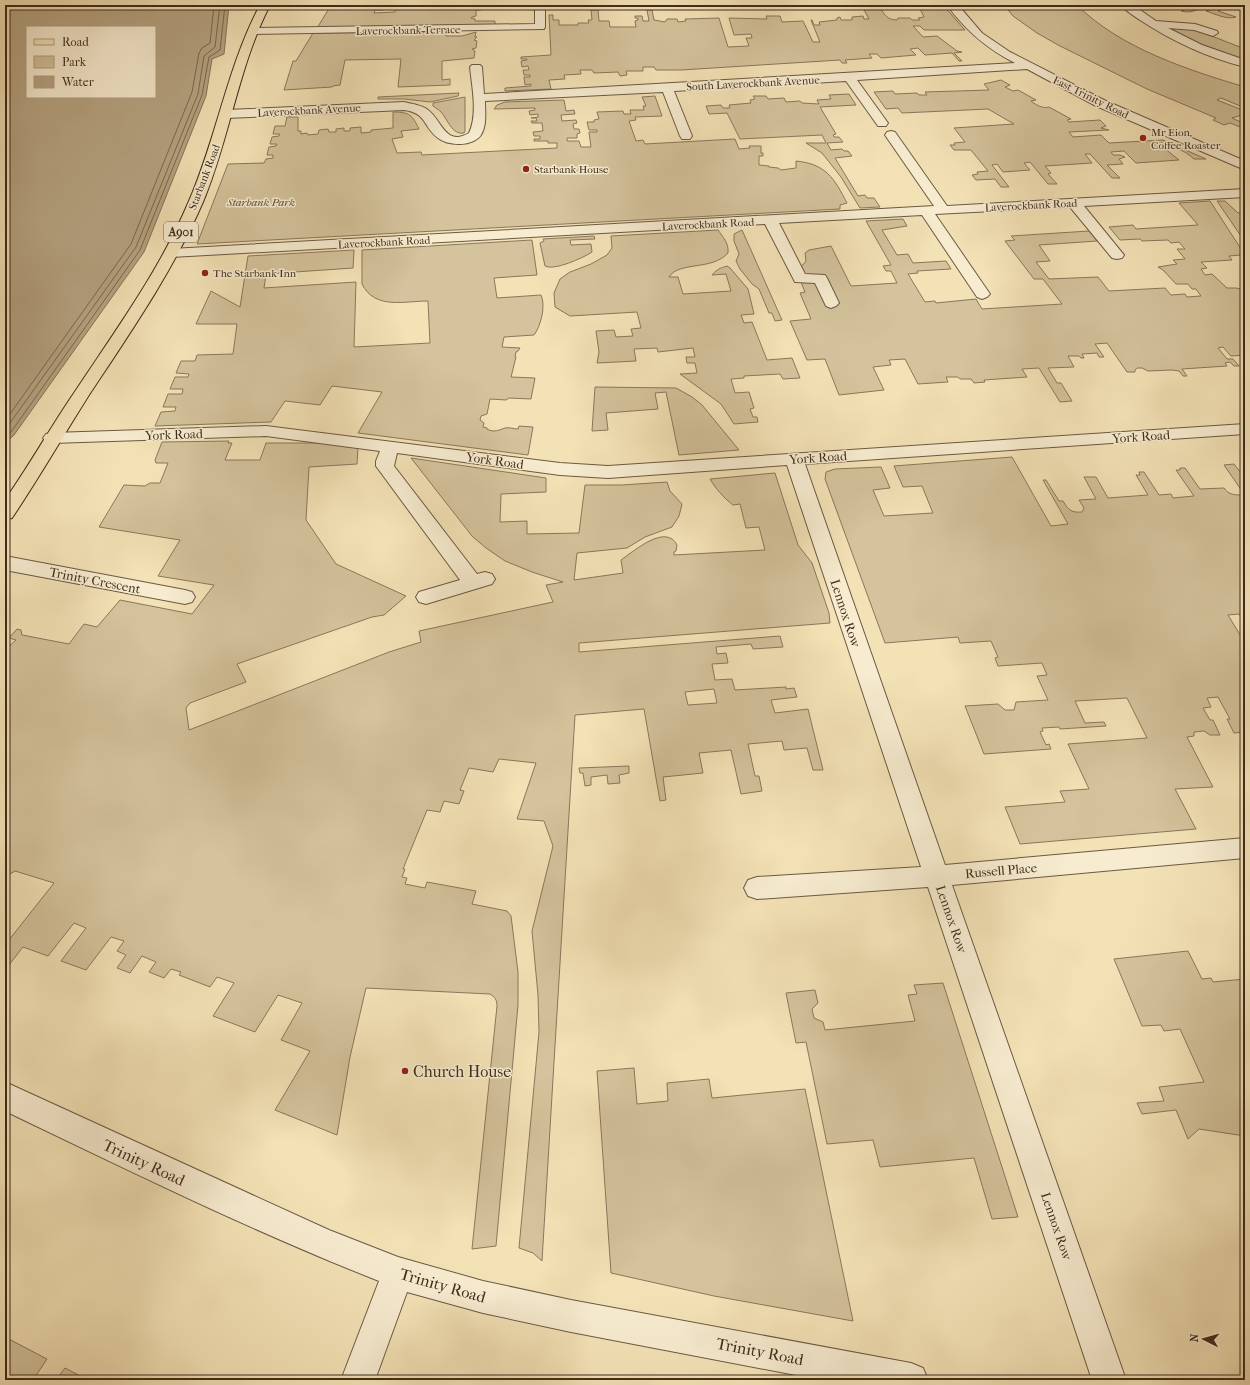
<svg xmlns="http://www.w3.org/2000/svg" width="1250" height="1385" font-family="'IM FELL French Canon',serif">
<rect width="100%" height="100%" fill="#f3e2b6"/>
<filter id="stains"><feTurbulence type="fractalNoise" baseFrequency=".005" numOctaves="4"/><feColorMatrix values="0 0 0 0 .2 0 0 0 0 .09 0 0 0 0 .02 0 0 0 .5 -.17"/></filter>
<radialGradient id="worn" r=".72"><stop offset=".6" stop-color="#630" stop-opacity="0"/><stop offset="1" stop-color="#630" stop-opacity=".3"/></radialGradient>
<path fill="#d4c39c" stroke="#8a775c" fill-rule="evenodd" d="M339 5H384L383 10H375L374 13 395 12 397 5H472V6H463V8H481V10H476V16L472 17 471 18 475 19V21H495V25L317 28 330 7 337 8Z
M918 5H943L965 30H924L920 26H913L923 37 937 36 957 51 962 52 954 53 962 61H959L952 53 925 55 918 48 910 49 916 55 881 58 877 54H869L872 58 845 60 847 63H842L840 60 681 70H656L654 67H643V71H626L627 75 620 76 618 72 594 73 592 70H580L581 74 564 75 565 79 549 80 551 89 505 91V88L531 86V84L525 85 524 77H530V75H524L523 70H529L528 66 522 67 521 61 527 60V59H521V57L551 55 549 15H553V20H559V25H578V23H589L588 20H592L591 10H598L599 21H609L610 27H636L635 21 638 20V18H635V16H642L643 21H649L647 10H652L654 20 665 22 667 19H677L678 22 686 21 685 19 719 18 728 47 749 46 746 38H752L751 34 734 35 729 18 767 19 766 16H780L782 22 803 21 813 42H820L811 20H812L814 25H820L819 22 837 20V18L840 17 841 20H852V17L863 16 864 19H869L863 8 880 7C884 15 888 20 897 20L898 18H910L912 20H920L918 18 924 17Z
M1024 5H1077C1120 48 1188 70 1245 87V108L1221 98 1217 100 1245 111V114L1232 118 1245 124V129L1230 123 1224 125 1213 120 1216 118 1147 89 1060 46 1037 33 1013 16 1008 10 1045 7H1027Z
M1169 5H1217L1225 8 1218 11 1236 17C1227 20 1215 14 1206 11L1210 10C1198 5 1195 15 1181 11L1186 9Z
M1165 27 1191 28 1245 49V60L1195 42Z
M446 32V36H462L476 32 475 37H477L474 40 477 41 476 48 472 49 475 51 474 58 442 61V80L450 79V85L398 87 401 59 345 60 340 85 333 86 332 87 284 90 293 61H296L313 33 459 32Z
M1001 80 1010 85 1005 87 1013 91 1018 90 1036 100 1031 101C1036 105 1043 109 1049 107L1071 119 1067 120 1069 122 1100 120 1106 126 1101 128 1109 130 1069 132 1073 137 1101 135 1109 143 1163 140 1206 159H1194C1188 154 1181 148 1173 149L1162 143 1159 144 1179 160 1136 163 1124 151 1111 152 1113 155H1120L1125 157 1119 159 1123 164 1107 165 1120 178H1112L1090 154H1085L1092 163 1045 166 1051 173 1048 174 1057 184H1048L1030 162 1024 163 1030 170 1003 172 997 164 992 165 1009 187H1001L995 179 976 180 972 175 978 174 977 172 988 171 971 150H954L950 145H955L954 143 965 142 954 128 1014 124 988 109 902 113 898 108 886 109 874 92 893 91 895 94 917 93 919 95H927L925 92 989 90 984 84Z
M459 93 458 96 430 102 404 99H378V97Z
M849 94 856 105 820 107 836 134 833 135 834 137H839L843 142 827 143 831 150 842 149 844 151H848L852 156 835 158 858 196 865 195 867 198H874L880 207 860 208 841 177 822 153 806 143H826L822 135 740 139 727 113 709 114 706 106 721 105 723 108H730L729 105 751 103 750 100 755 99 753 96H766L768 99 784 98 786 102 800 101 802 103 819 104 817 100 831 99 829 95Z
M655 96 662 116 635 117 636 120 629 121 636 141 643 140 645 144 735 139 739 149 750 148 749 146H761V153H763V156H759V165L769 166V167L778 168 781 170 796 168V161C826 164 834 178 847 203L840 205V209L197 244 228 164 264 163 266 159 273 158V155H267L269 147 276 146 277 144H270L272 137 279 136 280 134H273L275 126H285L287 117H298V131H301V134L307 133 308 135 318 134 319 130 328 129 329 132H336V129L344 128V131H350V128L361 127V133L371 132V130L393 128V112C410 112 412 115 419 129L401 131 403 137 392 139 397 153 421 152 422 155 557 148V143H548V141H534V139H540V136H534L533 132 543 131 542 123H532L531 121H537L536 118H531L538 117V114L530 115 529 111 535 110V108L494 109 497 105 505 102 564 100 566 111 574 110 575 114 561 115 562 121 576 120 577 123 573 124 574 129H579L580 133 577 134V138H567V141H579L581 147H591L589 132H597V130H589L587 122H594V120L599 119 597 112 623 111 624 114H631L630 110H644L643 106H646L642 97Z
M465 97V131L464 133C452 135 448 120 441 112 439 110 436 108 433 106V103Z
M1210 201 1243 252 1241 255 1229 256 1232 260 1201 262 1207 268 1201 269 1205 275 1212 274 1227 288H1236L1245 290V355L1231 356 1223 347 1218 348 1227 359H1233L1239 366H1234L1230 362 1225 363 1227 366 1182 369 1187 376H1183L1179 371 1172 370 1148 371 1142 368H1137L1135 370V372H1127L1107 343 1095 344 1104 357H1099L1097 353 1082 354 1084 358H1081L1079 356H1068L1074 367 1048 368 1057 383H1061L1072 401 1060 402 1039 368 1022 369 1027 377 984 380 985 382 974 383 971 379H960L958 377H946L948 382 918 384 905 359 889 360 891 365 873 367 884 390 839 395 825 359 807 360 790 321 811 319 800 293 805 292 796 270 801 267 806 261 805 253 809 250 831 246 851 286 897 283 891 271H886L883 266 891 265 866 221 903 219 907 226 882 230 897 255 908 254 913 263 946 261 951 269 917 271 918 273 908 274 925 302 935 301 936 303 976 299 982 309 1062 304 1043 279H1034L1005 241 1015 240 1011 236 1089 231 1097 241 1039 245 1050 261 1036 262 1049 279 1098 277 1109 291 1165 288 1171 295 1185 294 1187 297 1201 296 1196 289H1192L1188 284H1176L1163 270 1158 267 1177 264 1173 260 1185 259 1177 249H1185L1179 242 1171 243 1168 240 1142 241 1140 239 1120 240 1109 227 1133 225 1136 229 1198 225 1179 203Z
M1217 201H1225L1238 213 1245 212V242Z
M718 230C723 237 729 243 728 253 712 271 679 261 669 277H678L683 294 731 291 726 274 712 275C716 270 720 268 727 266L730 268 748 289 754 314 741 315 744 323 752 322 767 360 792 358 800 378 783 379 780 374 744 376V378L731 379 735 393 749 392 754 408 750 409 753 417H757L758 422 734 424 721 404 680 374 697 373 695 363H687L686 357H695L693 348 658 352 657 348 634 349 636 361 597 363 599 352 596 331 614 330 616 337 633 336 631 329 641 328 637 312 570 316 555 307 554 293 560 279 570 272 591 264 607 255 612 248 611 236Z
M742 230 782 320 775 321 772 313H769L759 289 752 284 740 269 736 261 739 254 734 241V234Z
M594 236 595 239 570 240 571 245 591 244 592 252C583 258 554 271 545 266L540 243 544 241 543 239Z
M532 240 537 275 494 278 497 298 541 295C546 305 541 326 534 335L504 337 502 347 520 348 518 351 516 352 515 357H516L511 377 535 378 531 399 509 398 506 400 490 399 487 414 481 416 480 420 484 423 483 427 487 428V429C494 433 499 430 505 428 509 427 514 429 518 429L519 426 533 427 528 455 358 433 382 392 332 386 320 405 285 401 271 422 155 426 161 412 175 411 176 407H163L168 394H182L183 389H170L175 377H188L189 374 176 373 181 361H195L197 355 233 354 237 324H196L211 291 240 307 248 256 354 250 353 268 266 274 264 288 356 282 354 347 430 343 428 301C404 301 375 310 362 284V250Z
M595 387 676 388 692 397 702 405 739 450 679 455 666 392 655 393 658 409 606 413 608 430 592 431Z
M229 441 228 443H232L225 460H260L266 443H322L358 447 357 464 309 467 306 520 336 564 406 596 384 615 372 617 237 664 246 682 190 703 186 708 189 730 389 652 421 642 419 631 553 602 546 585 563 582 532 572 505 561 486 548 472 536 411 458 546 478V492L501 494 500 522 527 521V534L579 533 585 485H622L667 482 670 491 682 504 679 516 672 527 645 537 627 548 577 553 574 580 623 573 621 560C634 551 666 523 677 545L676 551 674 552V555L765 550 759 527 746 528 740 504 733 505C723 497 716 489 710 479L775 473 798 545 812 563 829 613 830 623 579 643V652L780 636 783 647 753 649 751 644 716 647 717 654 726 653 728 663 712 664 715 680 732 679 735 690 786 687V689L794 688 797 697 771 700 775 713 808 709 823 770H813L807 748 784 750 782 741 748 744 755 776H759L762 791 741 794 731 750 699 753 703 773 663 777 666 800 660 801 644 709 575 715 542 1261 533 1253 519 1248 539 1032 538 995 532 931 553 846 544 821 517 819 536 763 499 759 493 772 469 768 460 790 464 791 459 804 444 801 440 812 427 810 403 869H405L402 877 407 878 405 884 425 888 427 882 476 891 472 904 507 911 511 916 518 972V1005L496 1246 472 1249 497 1006C497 1000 495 997 490 994L366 988 350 1057 337 1135 275 1110 310 1051 281 1040 302 1003 278 995 255 1032 213 1016 234 983 217 977 210 987 179 975 181 972 171 969 164 978 149 972 156 962 142 956 130 973 117 968 126 955 117 951 124 941 111 937 86 970 61 961 86 928 74 923 48 956 23 947 5 970V945L54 883 15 871 5 877V650L16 640 9 638 17 629 21 630 22 635 69 644 84 624 97 627 120 600 192 614 214 585 158 576 180 540 99 527 124 485 145 486 150 483H160L168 463H156L155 460 162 442ZM714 689 717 703 688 705 685 692Z
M1012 457 1051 526 1068 524 1043 480H1046L1059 501H1063C1068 510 1072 513 1082 512L1084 508 1079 500 1096 499 1084 477H1096L1108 498 1148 495 1136 475H1140L1139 472H1144L1159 495 1171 494 1173 498 1194 496 1176 470H1180V468H1185L1200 489 1224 488C1228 494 1233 495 1241 495L1242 491 1224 465 1234 464 1245 478V623L1239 614 1228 615 1245 643V707H1242L1245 713V732L1234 733 1227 719H1230L1218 697 1207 698 1211 707 1203 708 1210 720H1213L1220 735H1210L1204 731 1194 732V736L1187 737 1213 787 1175 789 1196 829 1020 844 1005 807 1065 802 1060 791 1089 789 1068 744 1147 738 1127 698 1075 701 1085 723 1104 722 1106 726 1060 729 1059 727 1042 728 1043 731 1040 732 1046 745 1049 744 1051 749 984 754 965 706 998 704 1005 710H1014L1016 702 1048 700 1037 676 1047 675 1042 663 998 666 995 658 998 657 991 641 960 643 958 637 885 643 825 479 826 472 835 469 881 467 890 488 873 490 884 516 933 513 922 486 903 487 894 466Z
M629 766V773L619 775 620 783 608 784 607 775 591 777V785L585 786 583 773H580L579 768Z
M1188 951 1202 979 1211 978 1213 982 1245 979V1136L1199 1129 1188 1139 1176 1110 1142 1114 1137 1103 1164 1101 1159 1087 1204 1082 1180 1029 1164 1031 1161 1025 1142 1026 1114 959Z
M943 983 1018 1217 992 1219 974 1158 880 1167 873 1140 827 1144 806 1042 796 1043 786 993 815 990 818 1003 812 1009 814 1018 823 1022 825 1030 915 1021 908 995 917 994 914 985Z
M634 1068 637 1104 668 1101 667 1083 709 1079 712 1098 805 1089 853 1321 714 1296 611 1273 597 1071Z
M5 1337 47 1359 33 1380H5Z
M65 1368 88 1380H56Z"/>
<path fill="#b6a482" stroke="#867459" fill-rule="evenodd" d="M5 5H229L224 54 212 59 206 96 144 252 14 435 5 443ZM27 27H155V97H27Z"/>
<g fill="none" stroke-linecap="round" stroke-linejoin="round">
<path stroke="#7a684f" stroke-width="1" d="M5 421 131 244 192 92 199 53 202 48 210 43 214 5
M5 430 136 247 198 94 204 56 215 47 220 5
M5 437 11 432 140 250 202 95 209 57 220 50 225 5"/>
<defs>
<path id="street" d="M535 5H545V27L544 29 253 34 248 31 253 28 535 24Z
M947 5H958L982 33 1010 52 1104 100 1245 161V170L1096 106 1027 69 857 80 888 123 886 126H878L846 81 674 91 692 136 690 139H682L680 136 663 92 485 101C485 112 487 125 481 135 473 147 448 146 438 138 423 127 427 113 404 110L226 118 222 117 220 114 222 111 226 110 404 102C412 104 422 105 428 110 442 120 445 147 469 133 478 114 472 87 470 67L472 65H480L482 67 484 94 1015 63C987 49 966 31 947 5Z
M1121 5H1133L1156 21 1195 24 1217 31 1218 33 1213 36 1194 30 1168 28 1202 45 1245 60V67C1208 58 1172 41 1140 20 1134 16 1126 11 1121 5Z
M891 131 895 132 947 206 1245 189V197L1084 206 1124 255 1122 258 1117 259 1112 258 1070 207 935 214 990 294 987 297 982 299 977 297 922 215 779 223 805 274 825 275 827 278 839 303 836 306 831 308 826 306 815 283 795 282 765 224 171 257 166 256 164 253 166 250 171 249 934 206 885 135 887 132Z
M1245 424V434L805 464 945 865 1245 838V858L952 885 1126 1380H1092L928 887 757 899 748 896 744 888 748 880 757 877 921 867 787 465 608 478 560 475 397 453 394 466 477 574 485 572 492 574 495 579 492 584 426 604 419 602 416 597 419 592 460 580 376 466V461L380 451 266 436 52 443 46 442 43 438 46 434 52 433 266 426 560 463 608 466Z
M5 556 185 590 192 592 195 597 192 602 185 604 5 570Z
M5 1082 329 1230 398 1257 483 1281 571 1300 911 1363 923 1368 928 1380H822L571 1332 483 1313 407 1292 375 1380H341L379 1281C252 1231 128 1170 5 1111Z"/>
<path id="primary" d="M260 5H270C238 67 230 138 203 202 173 271 130 333 89 395 63 436 39 478 12 518L5 520V500C29 466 50 428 74 393 115 331 160 270 189 201 217 137 227 67 260 5Z"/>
</defs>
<use href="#street" stroke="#6c5942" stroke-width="2"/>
<use href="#primary" stroke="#3f2b1c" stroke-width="2"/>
<use href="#street" fill="#f7ecd0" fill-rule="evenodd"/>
<use href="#primary" fill="#f3e2b6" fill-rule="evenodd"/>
</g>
<g fill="#8f2418" stroke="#f7ecd0" stroke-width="1.5">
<circle cx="1143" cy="138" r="4"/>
<circle cx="526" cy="169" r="4"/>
<circle cx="205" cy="273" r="4"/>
<circle cx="405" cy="1071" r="4"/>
</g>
<g text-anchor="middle" stroke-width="3" stroke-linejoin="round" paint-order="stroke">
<g font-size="11" fill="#3f2b1c" stroke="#f7ecd0">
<text transform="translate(408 30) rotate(-1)" y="4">Laverockbank Terrace</text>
<text transform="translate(753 83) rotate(-3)" y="4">South Laverockbank Avenue</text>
<text transform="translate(1091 97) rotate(26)" y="4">East Trinity Road</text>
<text transform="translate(309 110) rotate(-3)" y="4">Laverockbank Avenue</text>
<text transform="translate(204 177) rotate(-69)" y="4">Starbank Road</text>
<text transform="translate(1031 205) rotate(-3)" y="4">Laverockbank Road</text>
<text transform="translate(708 224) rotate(-3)" y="4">Laverockbank Road</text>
<text transform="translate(384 242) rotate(-3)" y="4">Laverockbank Road</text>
</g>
<g font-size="11" fill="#3f2b1c" stroke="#f7ecd0" text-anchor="start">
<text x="1151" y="136">Mr Eion,<tspan x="1151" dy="13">Coffee Roaster</tspan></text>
<text x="534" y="173">Starbank House</text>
<text x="213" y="277">The Starbank Inn</text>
</g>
<g font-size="11" font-style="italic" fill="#5d4936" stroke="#f7ecd0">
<text x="261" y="206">Starbank Park</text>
</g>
<rect fill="#f7ecd0" stroke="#766552" stroke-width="1" x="164" y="222" width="34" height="20" rx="3"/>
<g font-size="12" font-weight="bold" fill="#3f2b1c">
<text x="181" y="236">A901</text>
</g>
<g font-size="13" fill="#3f2b1c" stroke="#f7ecd0">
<text transform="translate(174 434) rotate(-2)" y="5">York Road</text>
<text transform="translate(1141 436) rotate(-4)" y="5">York Road</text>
<text transform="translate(818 457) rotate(-4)" y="5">York Road</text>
<text transform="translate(495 460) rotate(8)" y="5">York Road</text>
<text transform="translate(95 580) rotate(11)" y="5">Trinity Crescent</text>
<text transform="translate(846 613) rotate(72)" y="5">Lennox Row</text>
<text transform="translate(1001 870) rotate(-5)" y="5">Russell Place</text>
<text transform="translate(952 919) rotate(71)" y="5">Lennox Row</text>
<text transform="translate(1057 1226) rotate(71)" y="5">Lennox Row</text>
</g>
<g font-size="16" fill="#3f2b1c" stroke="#f7ecd0" text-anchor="start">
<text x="413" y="1077">Church House</text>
</g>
<g font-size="16" fill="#3f2b1c" stroke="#f7ecd0">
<text transform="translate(144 1162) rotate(25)" y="6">Trinity Road</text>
<text transform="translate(443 1285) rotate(16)" y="6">Trinity Road</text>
<text transform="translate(760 1351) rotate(11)" y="6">Trinity Road</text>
</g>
</g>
<rect width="1250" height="1385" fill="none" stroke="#f3e2b6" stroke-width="20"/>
<rect x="6" y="6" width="1238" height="1373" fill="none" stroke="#3f2b1c" stroke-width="2"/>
<rect x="10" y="10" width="1230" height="1365" fill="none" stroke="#3f2b1c"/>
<rect x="26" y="26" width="130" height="72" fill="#f7ecd0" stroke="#ad9f88"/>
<rect x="34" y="39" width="20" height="6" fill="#f3e2b6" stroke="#ad9f88"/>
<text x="62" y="46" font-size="12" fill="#3f2b1c">Road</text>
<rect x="34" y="56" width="20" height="12" fill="#d4c39c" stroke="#ad9f88"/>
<text x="62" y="66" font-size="12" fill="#3f2b1c">Park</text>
<rect x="34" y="76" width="20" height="12" fill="#b6a482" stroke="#ad9f88"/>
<text x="62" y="86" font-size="12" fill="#3f2b1c">Water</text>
<g transform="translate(1204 1339) rotate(276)" stroke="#f7ecd0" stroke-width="3" paint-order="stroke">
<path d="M0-3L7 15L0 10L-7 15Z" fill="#3f2b1c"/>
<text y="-6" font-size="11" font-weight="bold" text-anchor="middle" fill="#3f2b1c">N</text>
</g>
<rect width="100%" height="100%" filter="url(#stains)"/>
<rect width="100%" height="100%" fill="url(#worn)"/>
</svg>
